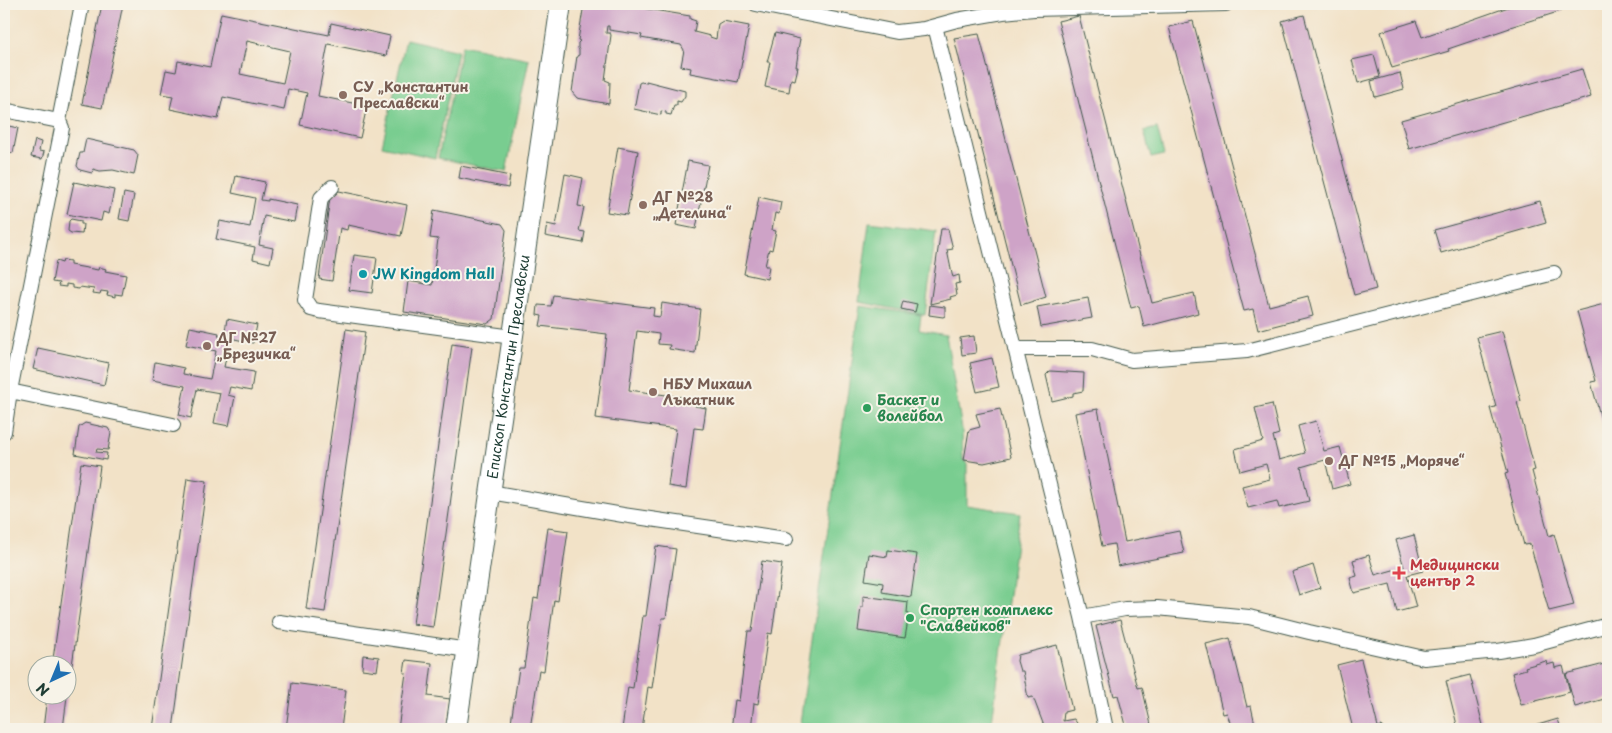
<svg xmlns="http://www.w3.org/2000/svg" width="1612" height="733" font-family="'Playpen Sans',sans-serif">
<rect width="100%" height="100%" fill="#f7f3e8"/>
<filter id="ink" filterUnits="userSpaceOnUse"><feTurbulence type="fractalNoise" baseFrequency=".02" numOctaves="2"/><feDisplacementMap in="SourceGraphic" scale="10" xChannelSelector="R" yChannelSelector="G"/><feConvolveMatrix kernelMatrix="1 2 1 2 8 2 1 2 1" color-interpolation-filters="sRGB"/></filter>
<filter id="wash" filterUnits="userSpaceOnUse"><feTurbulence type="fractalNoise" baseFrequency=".0096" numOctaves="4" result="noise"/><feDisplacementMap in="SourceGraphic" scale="20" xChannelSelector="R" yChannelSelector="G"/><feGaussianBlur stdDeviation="1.12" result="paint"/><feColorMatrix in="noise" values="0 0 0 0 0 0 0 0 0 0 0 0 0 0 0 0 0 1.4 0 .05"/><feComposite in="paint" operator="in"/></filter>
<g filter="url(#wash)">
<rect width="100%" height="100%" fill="#f2e2c7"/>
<path fill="#79cd90" stroke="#4c8562" d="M406 39 458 51 435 158 382 146Z
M462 45 529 59 506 172 438 158Z
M1157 128 1164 155 1151 158 1144 131Z
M869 222 936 231 925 315 859 302Z
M860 306 921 315 919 330 946 335 962 429 963 460 967 463V505L1020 513 991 729H834L800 723Z"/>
<g id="blocks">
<path fill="#cea3c7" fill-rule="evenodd" d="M102 4H123L102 108 82 104Z
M584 4H617L690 16V19L696 21 694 32 710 36V37L716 39 718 24 723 21 749 26 738 82 690 73 691 68 681 66 684 50 681 45 641 38 642 35 609 30V26H607L606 33H610L611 35 605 80 610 82 609 104 577 98 572 92 577 56 579 55V50L578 48V43L580 41 578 40Z
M1517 4H1559L1561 11 1510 27V28L1448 49 1449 51 1392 68 1381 32 1416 21 1422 37Z
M221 13 329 35 331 23 390 36 386 56 328 44 318 96 367 106 360 138 300 125 307 93 288 89 284 110 223 97 218 119 170 109 173 96 161 94 166 70 176 72 178 61 210 67ZM247 41 290 51 283 83 240 74Z
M1304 15 1376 289 1354 295 1282 21Z
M1079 16 1152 303 1194 293 1198 313 1144 327 1139 306 1131 308 1058 21Z
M1193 21 1269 306 1308 296 1313 316 1258 330 1253 309 1244 311 1169 27Z
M775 33 800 39 797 54H798L796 67H798L795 80 791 79 789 92 765 87 770 62H767Z
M979 34 1046 297 1021 305 954 38Z
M1374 55 1380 77 1358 83 1352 60Z
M1582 69 1591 97 1409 149 1401 120Z
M1400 73 1404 89 1375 97 1371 81Z
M646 81 685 91V96L681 102 677 101V105H674L671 115 666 114V112L661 111V115L634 109 639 83 641 82 646 83Z
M4 125 18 128 13 153 4 151Z
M86 139 134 150 138 155 134 175 113 170 100 171 93 169 92 173 80 170 77 166 80 153H83Z
M35 140 41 142 39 151 44 152 42 159 31 157Z
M618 147 638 151 627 215 607 212Z
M688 161 708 165 696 229 676 225Z
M461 166 510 176 508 188 459 178Z
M565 174 583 178 578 206 584 207 579 231 585 232 583 243 545 236 547 224 556 226Z
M236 176 265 182 261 200 268 201V199L297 205 294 222 264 216 259 245 273 248 270 263 253 259 255 247 216 239 220 221 250 227 255 198 232 193Z
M74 182 114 190 109 214 103 212 101 221 67 214Z
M339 191 407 205 401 236 348 225 347 230 340 228 332 281 319 279 330 197Z
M124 193 134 195 129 221 119 219Z
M759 197 781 202 779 214 775 213 772 230 776 231 772 250 769 249 765 266H769L767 279 744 274Z
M1540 201 1546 223 1441 253 1434 230Z
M434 210 502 224 506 230 494 319 487 324 404 312 408 281 432 285 438 239 430 238Z
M71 219 81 221V224H83L82 234 71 233 68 231 69 221Z
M941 229H948L953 249 947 250 952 274 953 277 959 275 960 283 955 284 957 295 950 297 951 299 930 304Z
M354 255 377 258 372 293 349 290Z
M63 260 70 261V265L98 270 99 267 106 269 105 271 126 275 122 295 115 294V297L107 295 108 292 101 291 100 294 93 293 94 289 80 287 79 289 72 288V285L66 284V287L58 286 59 283 52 282 56 261 62 263Z
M553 295 654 308 653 316 660 317 662 303 700 309 695 353 669 349 670 345 658 344 659 334 637 331 629 390 696 399 695 406 706 408 703 429 694 428 686 489 668 486 676 429 596 418 607 334 540 326 542 316 537 315 538 305 551 306Z
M1088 298 1092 318 1041 327 1037 307Z
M903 301 917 304 915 312 901 309Z
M1608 303V445L1591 382 1596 381 1577 311Z
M930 305 945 307V316L943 317 929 315Z
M227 319 257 325 253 343 230 338 224 367 254 372 251 391 230 387 228 395 235 397 229 426 214 423 220 393 197 389 191 418 179 415 185 386 152 380 155 362 184 368 183 374 210 379 216 351 186 345 190 327 219 333 218 336 224 337Z
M346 329 365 332 325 612 306 609Z
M1502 331 1521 401 1517 402 1535 470 1532 471 1549 536 1554 534 1574 605 1549 611 1530 544 1524 545 1505 474 1508 473 1490 408 1496 407 1477 337Z
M974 336 976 353 962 355 960 338Z
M452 344 472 347 433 627 413 624Z
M38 348 109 363 104 385 33 369Z
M992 358 999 387 977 392 970 363Z
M1050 371 1084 373 1083 391 1073 393V396L1052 401 1046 375Z
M1272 404 1279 434 1273 436 1279 460 1305 453 1298 426 1316 421 1324 451 1340 447 1350 484 1332 489 1325 460 1301 467 1309 501 1279 508 1277 501 1248 508 1242 486 1270 479 1266 464 1240 471 1235 449 1263 441 1255 408Z
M1000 409 1011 457 984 463 964 460 969 430 980 427 976 414Z
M1098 409 1125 542 1179 531 1184 553 1118 566 1114 544 1102 546 1075 413Z
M85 423 108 428 111 433 108 450 97 449 96 452 107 453 106 460 75 454 79 427Z
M81 463 100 466 69 687 68 666H52Z
M187 478 207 481 173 729H152Z
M548 528 568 531 558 601 554 600 544 671 539 670 530 729H510L519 668H524L534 598 538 599Z
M1414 535 1423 571 1407 575 1416 607 1397 612 1390 584 1354 593 1350 578 1357 576 1353 560 1369 555 1375 575 1404 567 1396 540Z
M656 546 676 549 666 618H662L652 688 648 687 642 729H622L628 687 633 688 643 616H646Z
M888 550 917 554 911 597 882 592 883 583 865 580 869 554 887 557Z
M762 561 782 564 772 634 768 633 758 704 754 703 751 729H731L735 700 739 701 748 631H752Z
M1313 565 1320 588 1299 595 1292 572Z
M863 596 908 602 907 613 909 614 905 638 858 631 861 607H863Z
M1120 620 1138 688 1142 687 1152 729H1127L1118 695 1114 696 1096 626Z
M1230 638 1247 707 1251 706 1256 729H1232L1227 713 1223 714 1206 644Z
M1057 645 1072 710 1064 712 1063 721 1074 719 1081 729H1034L1044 726 1033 697 1028 698 1023 671H1020L1017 661 1018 655Z
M363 655 379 657 377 671 362 669Z
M1361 659 1378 727 1382 726 1383 729H1353L1337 665Z
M406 660 432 663 428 696 450 699 446 729H398L406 673H404Z
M1546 661 1547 665 1554 663 1555 668 1563 666 1570 692 1521 705 1512 673 1526 669 1525 667Z
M1608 663V698L1575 707 1566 674Z
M1470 675 1484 729H1458L1446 681Z
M292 683 346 690 341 729H286Z
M47 696H67L63 729H43Z
M1558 719 1561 729H1524Z"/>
</g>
</g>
<g filter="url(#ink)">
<use href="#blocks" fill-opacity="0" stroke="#3f564a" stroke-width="1"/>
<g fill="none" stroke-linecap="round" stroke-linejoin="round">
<defs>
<path id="street" d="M756 4 897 32 924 29 957 20 1003 12 1034 9 1226 4
M935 26 1082 617 1106 729
M4 110 59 121 62 128 10 391 4 432
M59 121 82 4
M332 187 321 198 305 300 311 309 319 311 513 337
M1015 349H1092L1132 360 1247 351 1554 273
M10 391 173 425
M490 492 623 515 786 539
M1082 617 1125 609 1157 608 1249 617 1309 632 1424 658 1498 651 1534 645 1608 625
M279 622 468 650"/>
<g id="secondary">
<path id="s1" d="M456 729 561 4"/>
</g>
</defs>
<use href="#street" stroke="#3f564a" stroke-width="16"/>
<use href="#secondary" stroke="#3f564a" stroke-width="22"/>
<use href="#street" stroke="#fff" stroke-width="14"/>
<use href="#secondary" stroke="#fff" stroke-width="20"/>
</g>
</g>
<g fill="#8d6e63" stroke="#f7f3e8" stroke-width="2">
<circle cx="343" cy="95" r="5"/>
<circle cx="643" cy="205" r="5"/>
<circle cx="207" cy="346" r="5"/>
<circle cx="653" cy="392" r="5"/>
<circle cx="1329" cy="461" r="5"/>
</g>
<circle fill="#0f9aa8" stroke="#f7f3e8" stroke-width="2" cx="363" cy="274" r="5"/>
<g fill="#2e9e5b" stroke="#f7f3e8" stroke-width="2">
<circle cx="867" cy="408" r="5"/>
<circle cx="910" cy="618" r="5"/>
</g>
<path fill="#e0444e" stroke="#f7f3e8" stroke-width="2" d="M1396.5 565.5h5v5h5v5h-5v5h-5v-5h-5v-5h5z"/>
<g text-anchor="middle" stroke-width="4" stroke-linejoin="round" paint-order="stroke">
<g font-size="14" font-weight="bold" fill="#785e54" stroke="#f7f3e8" text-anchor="start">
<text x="353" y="92">СУ „Константин<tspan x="353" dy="16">Преславски“</tspan></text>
<text x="653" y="202">ДГ №28<tspan x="653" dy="16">„Детелина“</tspan></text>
<text x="217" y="343">ДГ №27<tspan x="217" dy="16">„Брезичка“</tspan></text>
<text x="663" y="389">НБУ Михаил<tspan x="663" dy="16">Лъкатник</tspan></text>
<text x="1339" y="466">ДГ №15 „Моряче“</text>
</g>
<g font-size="14" font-weight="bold" fill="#0d838f" stroke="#f7f3e8" text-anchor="start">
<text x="373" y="279">JW Kingdom Hall</text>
</g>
<g font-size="14" fill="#1f3d34" stroke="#f7f3e8">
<text dy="5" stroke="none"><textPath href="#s1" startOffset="366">Епископ Константин Преславски</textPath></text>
</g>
<g font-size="14" font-weight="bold" fill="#27864d" stroke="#f7f3e8" text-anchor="start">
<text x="877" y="405">Баскет и<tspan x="877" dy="16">волейбол</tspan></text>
<text x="920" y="615">Спортен комплекс<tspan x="920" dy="16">"Славейков"</tspan></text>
</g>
<g font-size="14" font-weight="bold" fill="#be3a42" stroke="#f7f3e8" text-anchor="start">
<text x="1410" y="570">Медицински<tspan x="1410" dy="16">център 2</tspan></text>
</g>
</g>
<rect width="1612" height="733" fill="none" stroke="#f7f3e8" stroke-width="20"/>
<g transform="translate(52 680) rotate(224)"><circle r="24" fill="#f7f3e8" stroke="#a1aaa0"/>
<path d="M0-4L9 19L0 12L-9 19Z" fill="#1f6fb2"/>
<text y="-8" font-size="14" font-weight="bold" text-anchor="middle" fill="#1f3d34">N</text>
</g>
</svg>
